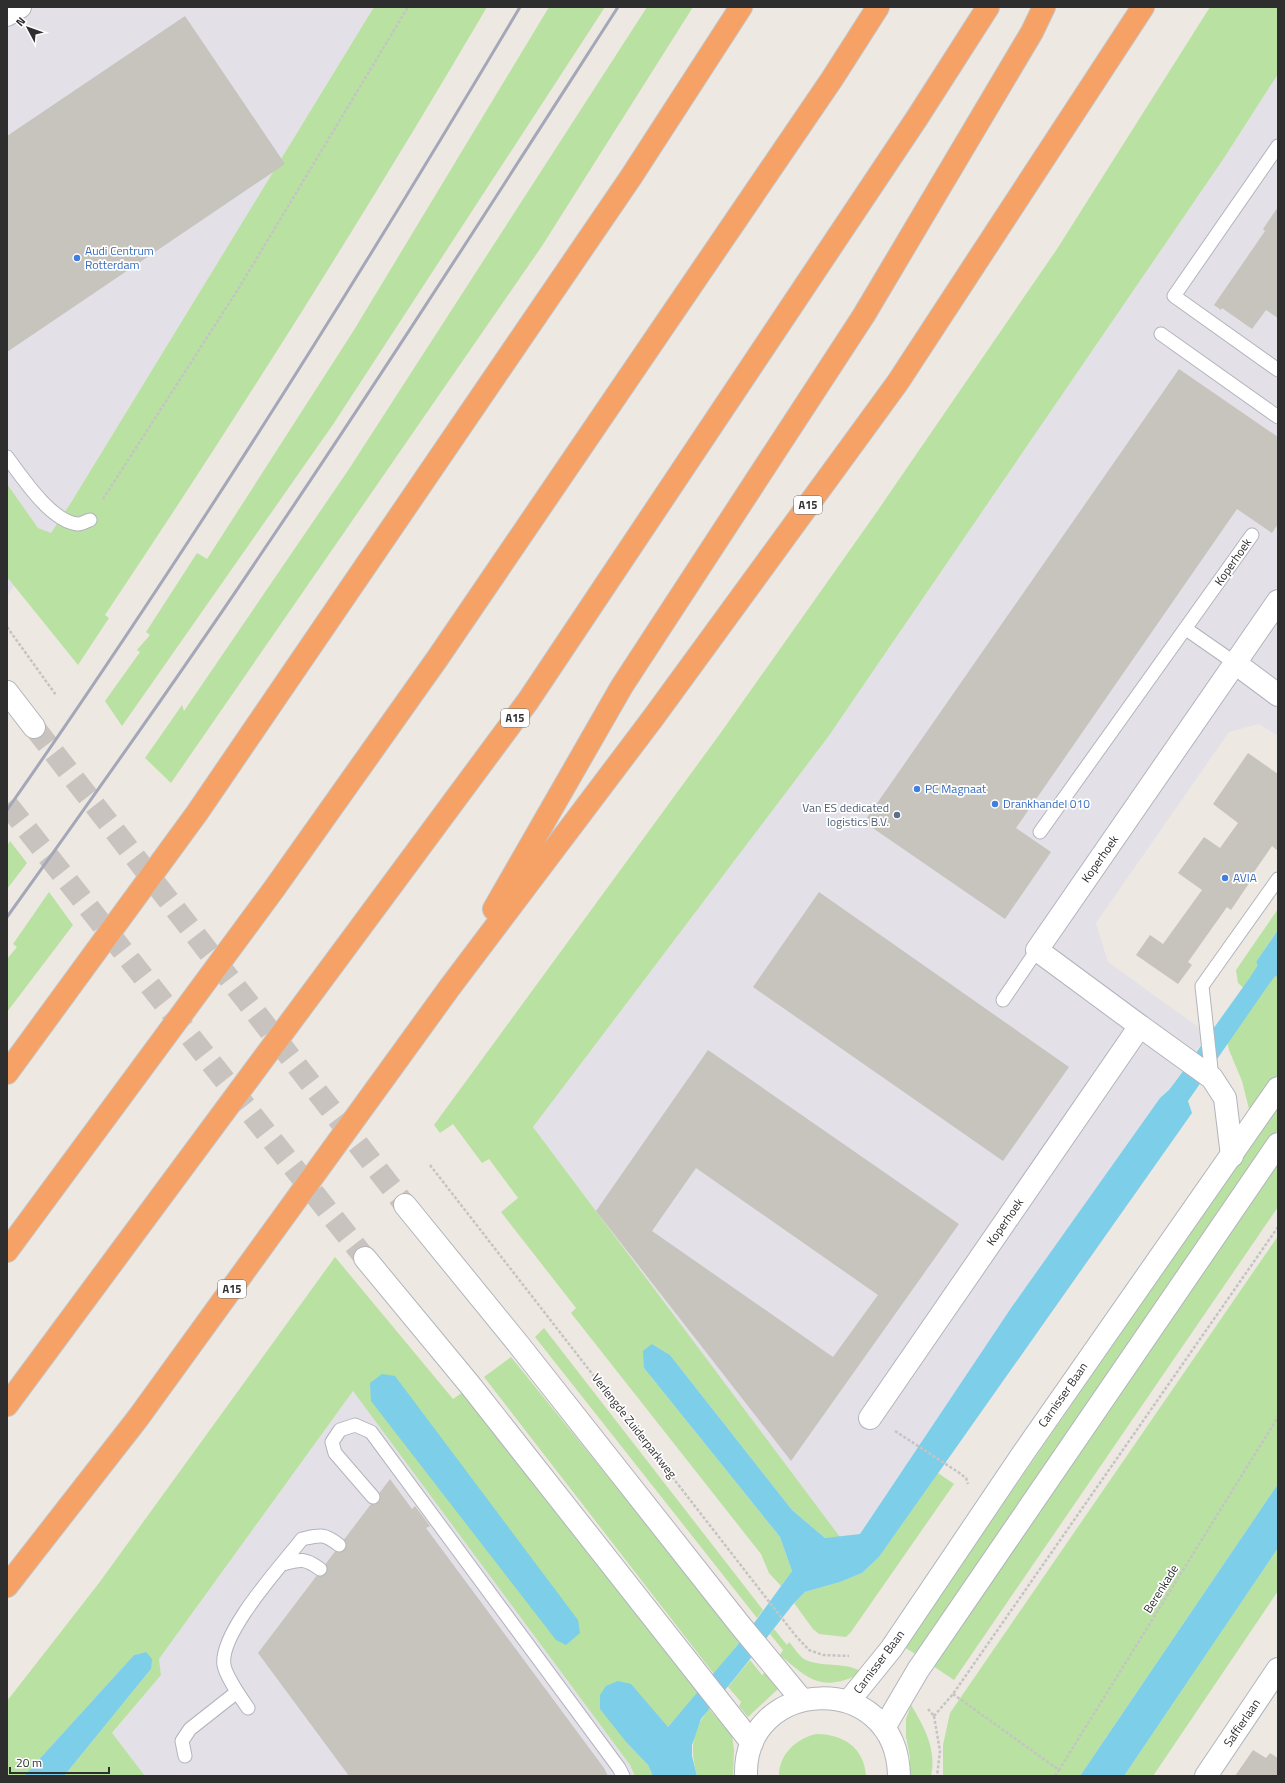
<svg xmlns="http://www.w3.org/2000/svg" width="1285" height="1783" font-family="'Titillium Web',sans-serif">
<rect width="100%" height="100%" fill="#eee8e2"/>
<path fill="#e3e1e7" d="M7 7H374L62 518 7 596Z
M1278 74V736L1259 724 1229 732 1096 923 1108 962 1208 1034 1169 1090 1160 1098 1011 1308 860 1534 840 1537 533 1127 828 737 1224 158Z
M353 1391 630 1765 635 1776H145L112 1734 161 1675 159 1659Z"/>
<path fill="#b9e1a2" d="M374 7H487C366 213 238 416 105 615L109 618 111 615 78 665 7 577V484L38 528 51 533 72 501Z
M549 7H605L334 423 122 726 105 701 140 652 137 650 150 635 146 632 197 553 207 559 354 330Z
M647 7H693L542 246 171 783 145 758 182 705 184 711 349 469Z
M1210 7H1278V74L1224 158 828 737 533 1127 840 1537 825 1538 792 1510 670 1355 652 1344 644 1368 780 1537 792 1571 781 1586 769 1573 761 1554 571 1313 576 1308 501 1212 518 1198 489 1159 482 1163 453 1124 440 1133 434 1125 722 731 876 513 1057 249Z
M10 841 27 863 7 889V846Z
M49 892 73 925 7 1012V959L17 947 13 944Z
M1278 909V930L1256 962 1278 977V1077L1257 1107 1249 1109 1242 1081 1229 1050 1227 1041 1252 996 1238 983 1236 970Z
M1278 1106V1129L917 1655 904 1647Z
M1278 1164V1207L954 1680 933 1666Z
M1278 1236V1484L1080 1776H943V1745L950 1713Z
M335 1257 453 1399 463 1392 699 1692 666 1729 627 1743 648 1765 653 1776H635L630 1765 353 1391 159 1659 161 1675 112 1733 145 1776H64L151 1669 146 1652 134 1655 24 1776H7V1701L99 1583Z
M544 1328 763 1610 757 1618 535 1337Z
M511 1357 741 1641 714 1674 484 1377Z
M938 1473 954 1484 851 1632 846 1637 819 1634 813 1629 794 1603 805 1592 840 1582 862 1573 879 1557Z
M1278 1548V1591L1153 1776H1124Z
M774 1629 787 1645 789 1642C794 1647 798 1655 804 1659 820 1668 844 1661 863 1672 824 1693 810 1681 780 1655L783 1650 770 1634Z
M750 1660 762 1675 766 1672 778 1689 748 1717 739 1706 741 1702 728 1687Z
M911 1705C924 1726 937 1750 931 1776H910V1757L906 1737V1719Z
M709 1709 732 1735 734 1750 733 1776H697C690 1748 691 1732 709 1709Z
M816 1734C843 1734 864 1747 866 1776H779C779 1754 796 1739 816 1734Z"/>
<path fill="#7ccee9" d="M1278 930V977L1275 976 1267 987 1188 1101 1192 1113 879 1557 862 1573 840 1582 805 1592 794 1603 739 1673 701 1719 692 1745V1756L697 1776H653L648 1765 627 1743 600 1709V1695L606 1686 618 1681 631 1684 668 1727 741 1641 792 1571 780 1537 644 1368 643 1351 652 1344 670 1355 792 1510 825 1538 860 1534 1011 1308 1160 1098 1169 1090 1178 1078 1251 976 1258 965 1256 962Z
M382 1374 395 1376 578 1620 580 1633 566 1645 556 1640 371 1401 370 1383Z
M1278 1484V1548L1124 1776H1080Z
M146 1652 152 1659 151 1669 64 1776H24L134 1655Z"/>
<path fill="#c7c3bd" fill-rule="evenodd" d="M185 16 285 164 7 352V136Z
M1278 207V318L1266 310 1252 329 1222 308 1221 310 1214 305 1265 231 1263 229Z
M1179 369 1278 437V524L1272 533 1237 509 1032 805 1016 828 1051 852 1005 919 864 822Z
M1248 753 1278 774V851L1272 846 1254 872 1256 873 1231 910 1227 907 1188 962 1192 965 1178 984 1136 955 1150 935 1163 944 1202 890 1178 873 1204 837 1220 848 1238 823 1213 804Z
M819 892 1069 1067 1003 1161 753 987Z
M708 1050 959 1224 791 1461 596 1211ZM696 1168 878 1295 833 1357 652 1231Z
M390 1479 412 1509 415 1506 430 1526 426 1528 604 1768 608 1776H349L258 1653Z
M1253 1750 1266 1758 1270 1753 1278 1758V1776H1235Z"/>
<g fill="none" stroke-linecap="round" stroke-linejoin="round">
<path stroke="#c8c3be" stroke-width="22" stroke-dasharray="22 11" stroke-linecap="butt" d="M34 727 405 1205
M7 804 365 1258"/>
<defs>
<path id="lane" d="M1278 146 1174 296 1278 370
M1161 334 1278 417
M7 457C22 477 51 522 78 524 82 524 86 521 90 520
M1186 629 1235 663
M1040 832 1252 535
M1003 1000 1037 950
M1212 1078 1202 986 1278 879
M373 1497 335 1453 332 1442 340 1430 355 1425 371 1432 619 1768 623 1776
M283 1564C301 1559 305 1558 320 1569
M248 1708C241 1698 226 1677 224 1665 219 1633 282 1565 302 1539 320 1535 324 1533 339 1545
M185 1756 182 1741 190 1729 237 1692"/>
<path id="street" d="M7 15 20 7
M1235 663 1278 695
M1140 1026 1212 1078 1225 1098 1232 1156
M870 1418 1140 1026 1037 950 1278 601
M1206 1776 1278 1669"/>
<path id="secondary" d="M7 692 34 727
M405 1205 519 1345 740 1625 802 1700
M365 1258 470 1385 752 1743
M848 1702 891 1649 1024 1452 1278 1088
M884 1728 918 1670 1278 1144
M746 1776C743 1676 897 1669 899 1776"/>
<path id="highway" d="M494 909 622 686 864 315 1032 32 1044 7
M7 1073 197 813 631 177 741 7
M7 1251 274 889 437 659 832 79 878 7
M7 1405 528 701 917 118 988 7
M7 1586 138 1418 450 987 653 718 898 382 1143 7"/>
</defs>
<use href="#lane" stroke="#b2b4bd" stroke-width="15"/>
<use href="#street" stroke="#b2b4bd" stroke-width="24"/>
<use href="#secondary" stroke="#b2b4bd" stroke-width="24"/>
<use href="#highway" stroke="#c4c4c4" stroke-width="24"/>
<path stroke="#c4c4c4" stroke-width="2.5" stroke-dasharray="3 2" stroke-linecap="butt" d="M103 499 237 291 408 7
M7 627 56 695
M430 1165 795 1635 809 1650 823 1655 849 1656
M895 1431 958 1472 966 1478 968 1484
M953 1694 1059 1770 1278 1417
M928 1709 934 1716
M934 1716 953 1694 1278 1227
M934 1716 940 1751 937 1776
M1055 1776 1059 1770"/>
<use href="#lane" stroke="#fff" stroke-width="13"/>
<use href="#street" stroke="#fff" stroke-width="22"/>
<use href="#secondary" stroke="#fff" stroke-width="22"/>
<use href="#highway" stroke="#f6a165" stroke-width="22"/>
<path stroke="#a4a7b7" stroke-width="3" d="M7 810C189 550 358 280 520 7
M7 917C94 796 180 675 263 551 384 372 501 189 618 7"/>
</g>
<g fill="#3f7fe0" stroke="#fff" stroke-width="1.5">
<circle cx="77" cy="258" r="4"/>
<circle cx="917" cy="789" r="4"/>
<circle cx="995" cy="804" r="4"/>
<circle cx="1225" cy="878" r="4"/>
</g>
<circle fill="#5c6f8a" stroke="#fff" stroke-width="1.5" cx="897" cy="815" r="4"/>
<g text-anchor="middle" stroke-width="3.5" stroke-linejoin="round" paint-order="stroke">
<g fill="#fff" stroke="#6d6d6d" stroke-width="1">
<rect x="794" y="496" width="28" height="18" rx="3"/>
<rect x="501" y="709" width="28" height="18" rx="3"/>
<rect x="218" y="1280" width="28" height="18" rx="3"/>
</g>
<g font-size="11" font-weight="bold" fill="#2e2e2e">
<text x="808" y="509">A15</text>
<text x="515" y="722">A15</text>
<text x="232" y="1293">A15</text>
</g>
<g font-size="12" fill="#366cbe" stroke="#fff" text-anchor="start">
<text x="85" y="255">Audi Centrum<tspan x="85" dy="14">Rotterdam</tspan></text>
<text x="925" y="793">PC Magnaat</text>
<text x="1003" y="808">Drankhandel 010</text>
<text x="1233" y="882">AVIA</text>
</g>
<g font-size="12" fill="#2e2e2e" stroke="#fff">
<text transform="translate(1233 562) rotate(-55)" y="4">Koperhoek</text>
<text transform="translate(1100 859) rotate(-55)" y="4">Koperhoek</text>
<text transform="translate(1005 1222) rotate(-55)" y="4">Koperhoek</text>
<text transform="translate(1063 1395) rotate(-55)" y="4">Carnisser Baan</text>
<text transform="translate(634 1426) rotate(52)" y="4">Verlengde Zuiderparkweg</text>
<text transform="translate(1161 1589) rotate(-58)" y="4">Berenkade</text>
<text transform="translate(879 1662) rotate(-53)" y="4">Carnisser Baan</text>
<text transform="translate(1242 1723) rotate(-56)" y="4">Saffierlaan</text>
</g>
<g font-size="12" fill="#4e5e75" stroke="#fff" text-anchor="end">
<text x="889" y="812">Van ES dedicated<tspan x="889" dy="14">logistics B.V.</tspan></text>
</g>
</g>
<rect width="1285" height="1783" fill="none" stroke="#2e2e2e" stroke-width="16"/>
<g transform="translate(28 28) rotate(311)" stroke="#ffffff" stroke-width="3" paint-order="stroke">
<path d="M0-3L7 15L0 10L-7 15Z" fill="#2e2e2e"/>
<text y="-6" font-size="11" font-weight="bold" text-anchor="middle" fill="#2e2e2e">N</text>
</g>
<path d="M10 1767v6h99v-6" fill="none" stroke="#2e2e2e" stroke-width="2"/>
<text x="16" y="1767" font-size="12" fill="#2e2e2e" stroke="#ffffff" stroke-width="3" paint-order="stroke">20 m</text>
</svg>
